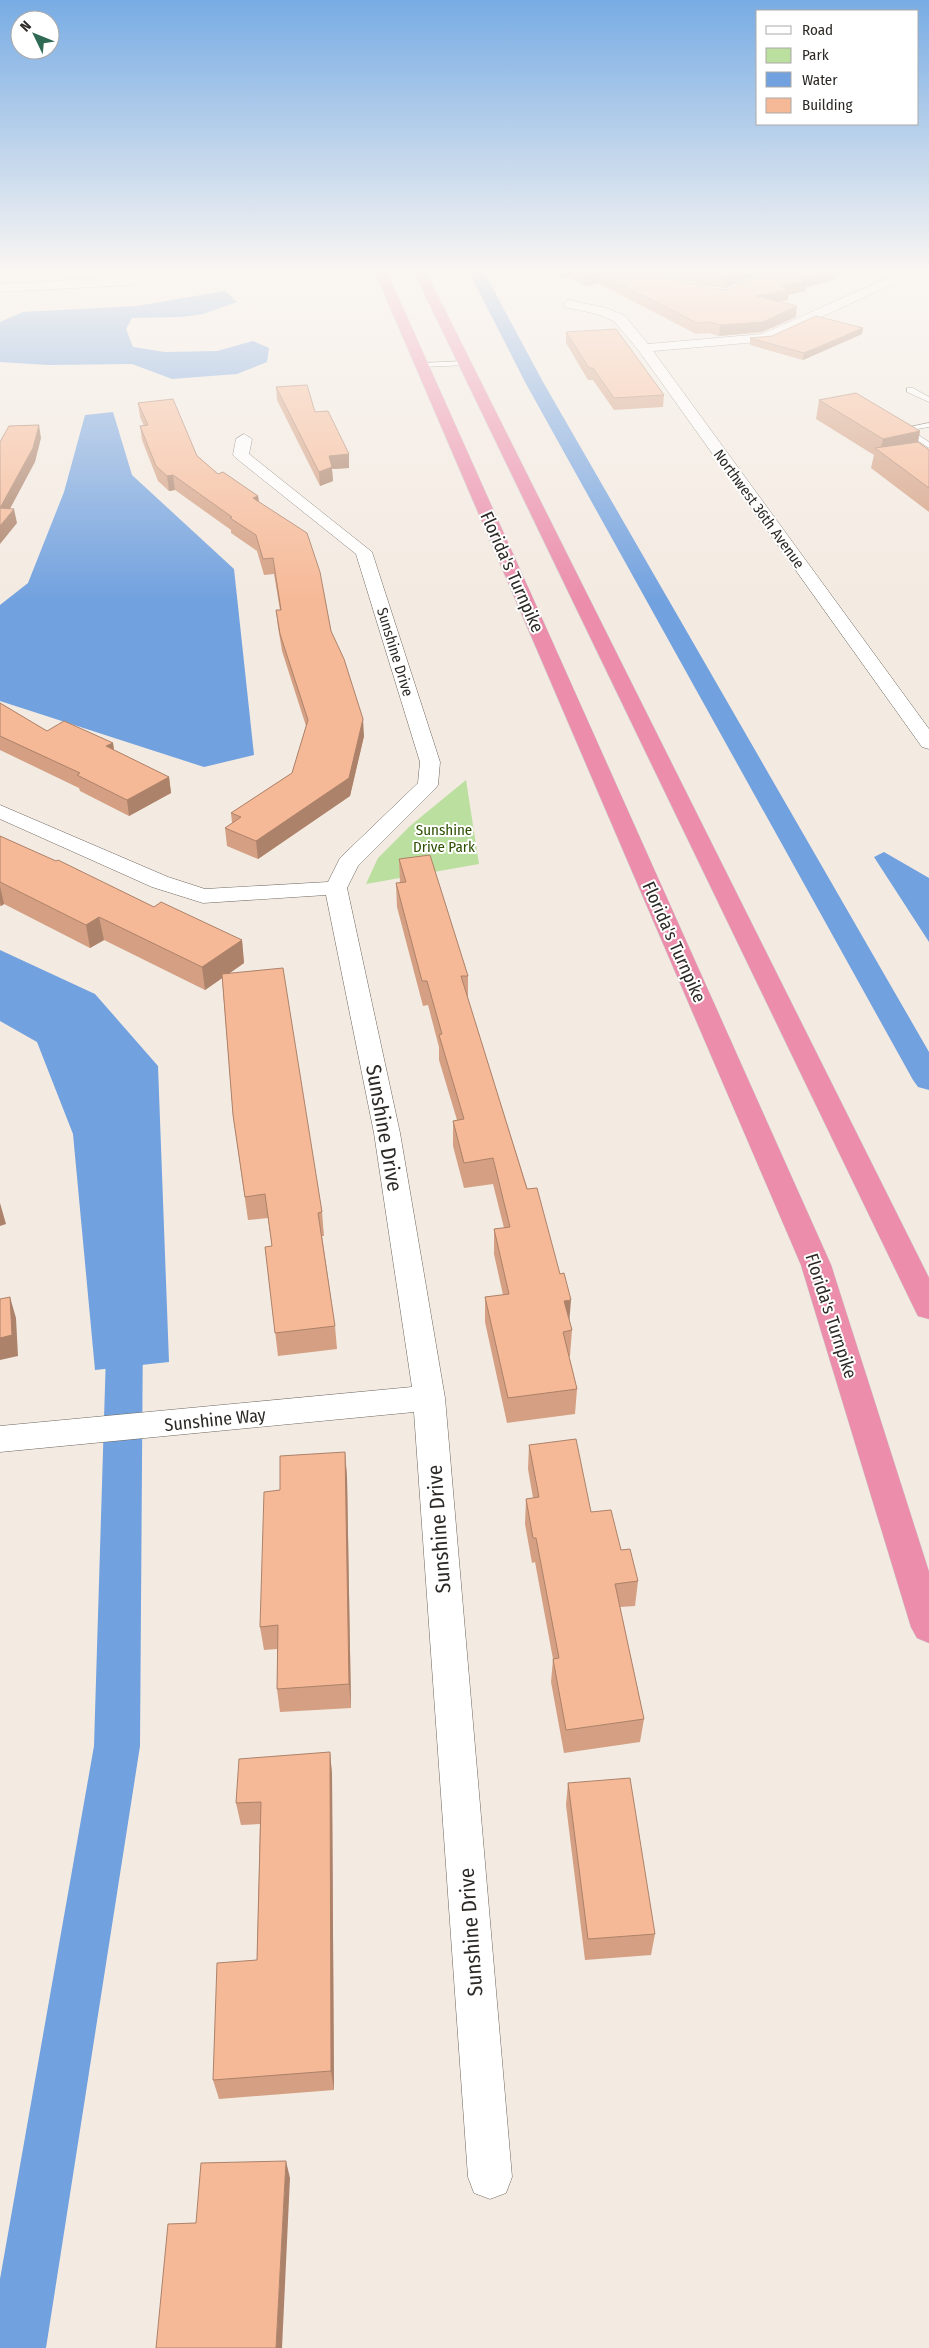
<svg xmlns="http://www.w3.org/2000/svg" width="929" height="2348" font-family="'Fira Sans Condensed',sans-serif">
<rect width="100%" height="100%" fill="#f3eae1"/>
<path fill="#bbdf9f" d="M466 780 479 864 366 884 378 858 410 826Z"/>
<path fill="#71a1df" d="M225 291 237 302 203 314 181 317 132 318 126 329 133 347 165 352 217 351 253 341 269 348 267 362 237 374 172 379 132 364 49 365 0 362V322L23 312 137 306Z
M113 412 132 475 234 569 254 755 204 767 0 701V605L28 583 64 492 85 415Z
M884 852 929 878V942L874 857Z
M0 950 95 994 158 1066 169 1362 95 1370 73 1134 37 1042 0 1021Z"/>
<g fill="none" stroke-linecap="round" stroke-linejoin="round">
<path fill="#71a1df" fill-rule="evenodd" d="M469 272H484L543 382 929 1052V1090L918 1087 913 1080 525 382Z
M125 1307 138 1311 143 1321 140 1746 46 2348H0V2279L94 1746 107 1321 112 1311Z"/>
<defs>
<path id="service" d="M465 361 469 363 468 365 422 367 418 365 422 363Z
M907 388H913L929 397V402L907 392Z
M929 423V427L911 430 929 442V448L900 429Z"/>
<path id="minor" d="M135 272H147L149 275 129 285 0 292V284L127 277Z
M901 272H918L770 341 653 351 929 729V749L922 747 639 351 614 321 597 314 565 307 563 304 569 300 606 308 624 315 648 344 762 334Z
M244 434 252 439 249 454 372 552 440 762 438 785 435 789 358 866 347 888 400 1133 445 1398 512 2177 506 2193 490 2199 474 2193 468 2177 414 1412 0 1452V1426L412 1387 374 1133 326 895 203 903 152 887 0 819V805L168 877 205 889 328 882 340 858 418 783 420 762 356 554 236 458 233 455 236 439Z"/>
<path id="motorway" d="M375 272H387L831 1265 929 1572V1643L917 1638 911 1627 801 1265Z
M414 272H426L929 1278V1319L918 1316 914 1308Z"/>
</defs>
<use href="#service" stroke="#6e665e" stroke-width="1"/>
<use href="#minor" stroke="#6e665e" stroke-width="1"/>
<use href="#motorway" stroke="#cccccb" stroke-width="1"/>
<use href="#service" fill="#fff" fill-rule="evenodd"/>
<use href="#minor" fill="#fff" fill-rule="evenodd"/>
<use href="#motorway" fill="#eb8dab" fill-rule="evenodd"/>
</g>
<path fill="#d49f82" d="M552 272H649L707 288 727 290 836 277 835 280 806 287 805 291 788 295V300L778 302 796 317 762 332 719 336 709 333 696 334 598 283 585 286 568 277 564 278Z
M656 272H765L725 288 707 286Z
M863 328 862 334 803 360 750 345V338Z
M566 332 664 395 663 407 614 410 593 380H588L566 343Z
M276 387 315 412 349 468 332 469 333 481 320 486 277 400Z
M819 400 920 431 918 442 929 450V512L871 468 874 455 816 419Z
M138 403 218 474 258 496 259 501 331 631 364 736 350 796 258 859 227 846 225 828 232 823 231 813 292 773 306 726 282 651 278 627 276 610H280L274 574 264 575 257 551 231 533V530L175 490 169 491 158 481 142 440 140 426H144L140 417Z
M0 703 47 731 113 743 114 750 169 777 171 793 129 816 80 791 79 788 0 750Z
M0 836 154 907 242 940 244 963 230 973 322 1212 324 1236H322L335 1326 337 1349 278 1356 265 1247H272L268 1218 248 1220 233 1115 222 978 205 990 104 940 90 948 4 904 1 906H0Z
M399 859 468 976V1000L572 1330 570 1356H569L577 1389 575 1414 507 1423 485 1322V1297L503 1295 494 1254V1229L504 1228 493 1184 464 1188 453 1146V1121L457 1120 439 1060V1047L428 1005 423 1006 397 907 396 883H400Z
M529 1445 591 1512 621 1550 638 1581 635 1606 620 1607 644 1719 640 1742 564 1753 551 1682 553 1659 535 1562 532 1563 525 1524 526 1499 533 1498 528 1469Z
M345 1452 347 1477 351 1708 280 1712 277 1689V1649L264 1650 260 1627Z
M330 1752 332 1775 334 2090 219 2099 213 2080 257 1960 260 1824 241 1825 236 1803Z
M568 1783 655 1934 651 1955 585 1960 566 1805Z"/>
<path fill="#ac826a" d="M564 272H569L568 277 564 278Z
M740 272H765L725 288 726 278Z
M828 272H852L836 277 835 280 806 287 805 291 788 295V300L755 306 756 296 800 279Z
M598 273V283L585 286V275Z
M797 306 796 317 762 332 719 336 720 325Z
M863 328 862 334 803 360 804 353Z
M39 425 41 438 35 462 3 522 14 509 17 523 0 544V508Z
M920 431 916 451 880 452 883 439Z
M349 454V468L332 469 333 481 320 486 319 472 329 456Z
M173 475 175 490 169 491 167 476Z
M258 496 260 512 253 498Z
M363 719 364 736 350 796 258 859 256 841Z
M113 743 115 759 106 746Z
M169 777 171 793 129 816 127 800Z
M0 886 4 904 1 906 0 902Z
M99 917 104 940 90 948 86 925Z
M242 940 244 963 205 990 202 967Z
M0 1203 6 1224 0 1226Z
M10 1297 16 1318 18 1356 0 1360V1338Z
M571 1300 569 1325 564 1301Z
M345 1452 347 1477 351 1708 349 1684Z
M330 1752 332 1775 334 2090 331 2071Z
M286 2161 290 2178 282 2348H276Z"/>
<path fill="#f6b997" stroke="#ac826a" d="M579 272H649L707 288 727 290 767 272H828L800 279 806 281 782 286 789 290 756 296 797 306 763 322 720 325 710 322 697 323 598 273 585 275Z
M694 272H740L726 278 708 276Z
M816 316 863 328 804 353 750 338 772 336Z
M616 329 664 395 614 398 593 368H589L566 332Z
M307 385 315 412 328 411 349 454 329 456 332 467 319 472 276 387Z
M856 393 920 431 883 439 819 400Z
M173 399 197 456 218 474 223 472 258 496 253 498 307 533 320 572 331 631 344 659 363 719 349 778 256 841 225 828 241 817 231 813 292 773 308 720 280 634 276 610H281L273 558 263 559 256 535 230 518 232 517 173 475 167 476 156 466 140 426 148 425 138 403Z
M39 425 33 448 0 508 14 509 0 526V442L9 426Z
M918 442 929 450V488L875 448Z
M0 703 47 731 64 721 113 743 106 746 169 777 127 800 77 775 80 773 0 736Z
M0 836 56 861 58 860 154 907 161 902 242 940 202 967 99 917 86 925 0 882Z
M430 855 468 976H461L527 1189 537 1188 560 1274 564 1273 571 1300 564 1301 572 1330 563 1332 577 1389 508 1398 485 1297 509 1294 494 1229 510 1227 493 1158 464 1163 453 1121 464 1119 439 1035 442 1034 427 981H422L396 883 406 882 399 859Z
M283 968 322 1212 318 1213 335 1326 275 1333 265 1247 272 1246 265 1194 245 1197 233 1115 222 974Z
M10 1297 12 1335 0 1338V1299Z
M576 1439 591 1512 611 1510 621 1550 630 1549 638 1581 615 1584 644 1719 566 1730 553 1659 559 1658 536 1538H533L526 1499 539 1497 529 1445Z
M345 1452 349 1684 277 1689 278 1625 260 1627 264 1492 280 1490V1456Z
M330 1752 331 2071 213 2080 217 1963 257 1960 261 1802 236 1803 239 1759Z
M630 1778 655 1934 588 1939 568 1783Z
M286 2161 276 2348H156L168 2224 196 2223 201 2163Z"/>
<linearGradient id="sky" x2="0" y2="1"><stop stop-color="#78ace4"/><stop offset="0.45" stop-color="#faf6f2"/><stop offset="1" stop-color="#faf6f2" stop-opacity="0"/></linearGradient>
<rect width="929" height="601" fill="url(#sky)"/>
<g text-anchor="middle" stroke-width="4" stroke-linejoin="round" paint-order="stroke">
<g font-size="15" fill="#2c2926" stroke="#fff">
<text transform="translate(759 509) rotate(54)" y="5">Northwest 36th Avenue</text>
<text transform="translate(395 652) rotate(73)" y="5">Sunshine Drive</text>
</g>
<g font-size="15" fill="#2e5000" stroke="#fff">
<text x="444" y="835">Sunshine<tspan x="444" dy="17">Drive Park</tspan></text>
</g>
<g font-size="18" fill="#2c2926" stroke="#fff">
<text transform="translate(512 572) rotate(66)" y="6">Florida's Turnpike</text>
<text transform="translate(674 942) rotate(66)" y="6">Florida's Turnpike</text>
<text transform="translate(831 1316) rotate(72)" y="6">Florida's Turnpike</text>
<text transform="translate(215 1420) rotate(-6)" y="6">Sunshine Way</text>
</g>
<g font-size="21" fill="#2c2926" stroke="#fff">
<text transform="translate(384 1128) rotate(80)" y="7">Sunshine Drive</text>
<text transform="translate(439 1529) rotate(-94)" y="7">Sunshine Drive</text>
<text transform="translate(471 1932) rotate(-94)" y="7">Sunshine Drive</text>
</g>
</g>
<rect x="756" y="10" width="162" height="115" fill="#ffffff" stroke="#aba9a8"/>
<rect x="766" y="26" width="25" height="8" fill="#ffffff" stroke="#aba9a8"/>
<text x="802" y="35" font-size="15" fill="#2c2926">Road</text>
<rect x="766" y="48" width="25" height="15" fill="#bbdf9f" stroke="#aba9a8"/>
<text x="802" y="60" font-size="15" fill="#2c2926">Park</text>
<rect x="766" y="72" width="25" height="15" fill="#71a1df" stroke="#aba9a8"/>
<text x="802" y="85" font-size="15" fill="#2c2926">Water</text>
<rect x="766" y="98" width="25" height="15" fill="#f6b997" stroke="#aba9a8"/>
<text x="802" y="110" font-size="15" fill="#2c2926">Building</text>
<g transform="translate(35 35) rotate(313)"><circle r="24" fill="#ffffff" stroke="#aba9a8"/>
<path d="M0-4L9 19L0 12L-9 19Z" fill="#2f6a54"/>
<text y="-8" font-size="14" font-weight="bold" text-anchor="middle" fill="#2c2926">N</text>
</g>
</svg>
